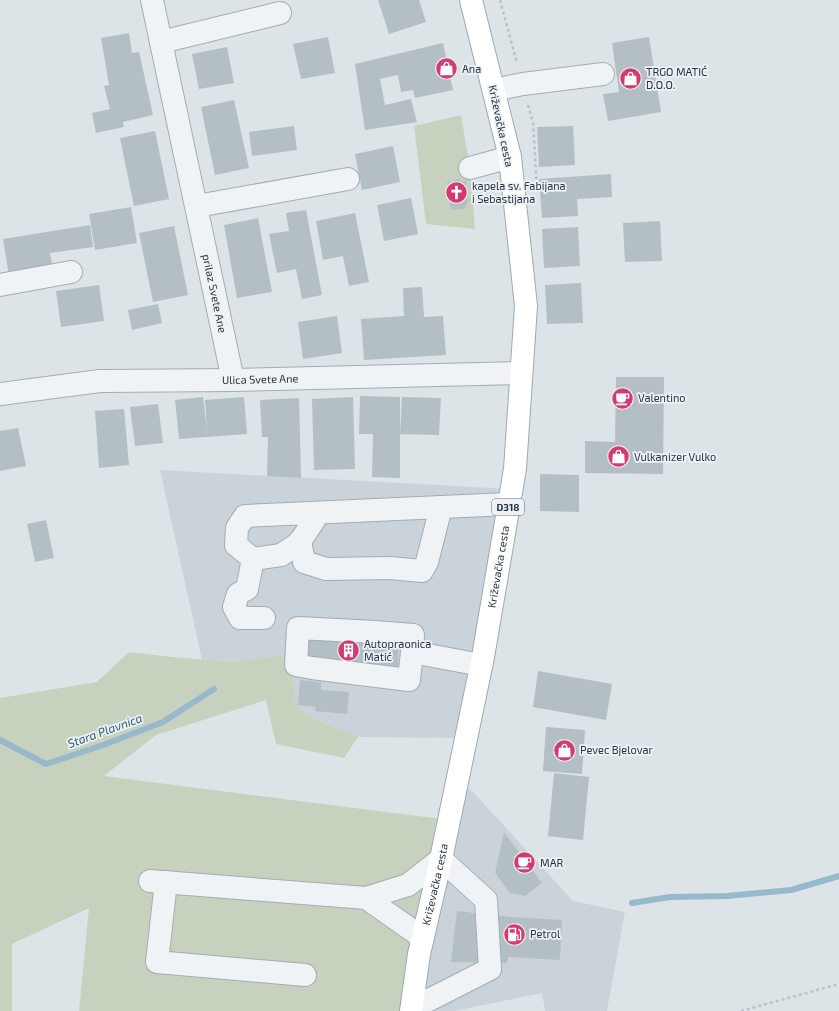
<svg xmlns="http://www.w3.org/2000/svg" width="839" height="1011" font-family="'Exo 2',sans-serif">
<rect width="100%" height="100%" fill="#dde4e8"/>
<path fill="#cbd3da" d="M160 470 511 489 466 738 358 737 305 715 294 698 292 654 231 662 202 660Z
M457 780 475 794 573 901 625 912 607 1011H545L542 993 455 1011H411Z"/>
<path fill="#c7d2be" d="M461 115 470 168 475 229 426 224 414 126Z
M129 652 172 657 231 662 293 654 294 698 305 715 358 737 344 758 276 744 266 700 156 735 104 776 449 820 416 1011H79L89 908 12 944V1011H0V698L97 682Z"/>
<g fill="none" stroke-linecap="round" stroke-linejoin="round">
<path stroke="#96b9cb" stroke-width="6" d="M0 740 46 764 106 744 163 722 214 689
M632 903 670 897 727 896 791 890 839 876"/>
</g>
<path fill="#b4bec5" d="M378 0H419L426 22 389 34Z
M129 33 132 53 139 52 153 115 123 122 124 127 96 133 92 113 110 109 104 86 109 85 101 38Z
M328 37 335 73 301 79 293 44Z
M649 37 661 112 608 121 603 94 619 92 612 43Z
M443 43 453 90 415 98 413 90 401 92 398 75 380 79 385 105 411 99 417 122 365 130 355 64Z
M227 47 234 83 199 89 192 54Z
M234 100 249 168 215 175 201 107Z
M294 126 297 150 252 156 249 132Z
M573 126 575 165 539 167 537 127Z
M155 131 169 199 134 206 120 138Z
M393 146 400 182 362 190 355 154Z
M611 174 612 197 577 199 578 216 542 218 539 179Z
M460 179V181H466L468 201 465 209 452 210 449 202 447 182H453V180Z
M411 198 418 234 384 241 377 205Z
M131 207 137 243 95 250 89 214Z
M306 210 322 295 302 299 296 269 277 273 269 234 289 231 286 213Z
M355 213 369 282 349 286 343 256 323 260 316 221Z
M258 218 272 292 237 298 224 225Z
M660 221 662 261 625 262 623 223Z
M90 225 93 247 50 253 53 269 9 276 3 239Z
M174 226 188 295 153 302 139 233Z
M578 227 580 266 544 268 542 229Z
M581 283 583 323 547 324 545 285Z
M99 285 104 321 61 327 56 291Z
M422 287 424 317 443 316 446 355 364 360 361 319 404 316 403 288Z
M158 304 162 323 132 330 128 310Z
M337 316 342 353 303 359 298 322Z
M616 377H664L663 474 585 473V441L615 442Z
M360 396 400 397V478L372 477 373 434H359Z
M203 397 207 431 205 400 244 397 247 434 179 439 175 400Z
M353 397 355 469 314 470 312 399Z
M402 397 441 398 439 435 400 434Z
M299 398 301 478 267 476 268 437H262L260 400Z
M158 404 163 443 135 446 130 407Z
M124 409 129 465 99 468 95 411Z
M18 428 26 466 0 471V431Z
M540 474 579 475V512L540 511Z
M46 520 54 558 35 562 27 524Z
M300 635H399L398 666 299 659Z
M538 671 612 684 606 720 533 707Z
M300 680 321 682V690L349 692 347 714 315 711 316 707 298 705Z
M546 727 585 730 582 774 543 771Z
M554 773 589 777 583 840 548 836Z
M504 832 542 883 525 896 510 893 495 873Z
M457 911 510 917 562 920 560 960 508 957 507 963 451 962Z"/>
<g fill="none" stroke-linecap="round" stroke-linejoin="round">
<defs>
<g id="minor">
<path id="s1" d="M152 0 233 380"/>
<path d="M161 42 280 13"/>
<path d="M494 90 523 84 603 74"/>
<path d="M470 168 510 157"/>
<path d="M197 206 348 179"/>
<path d="M0 285 71 272"/>
<path id="s2" d="M0 394 100 381 233 380 521 373"/>
<path d="M319 513 299 543 281 555 253 559 236 545 237 528 245 516 508 504"/>
<path d="M300 541 304 562 326 569 390 568 422 571 427 562 441 507"/>
<path d="M253 559 247 589 238 594 234 607 240 618H264"/>
<path d="M412 652 413 635 375 632 298 628 296 665 312 668 409 680 412 652 481 665"/>
<path d="M150 881 366 898 408 885 441 859 486 900 490 969 431 999 412 1007"/>
<path d="M166 882 157 962 305 975"/>
<path d="M366 898 423 938"/>
</g>
<g id="major">
<path id="s3" d="M411 1011 419 954 441 859 483 657 515 469 526 306 510 157 471 0"/>
</g>
</defs>
<use href="#minor" stroke="#a2acb2" stroke-width="24"/>
<use href="#major" stroke="#9caab4" stroke-width="24"/>
<path stroke="#bbc1c7" stroke-width="2.5" stroke-dasharray="3 3" stroke-linecap="butt" d="M500 0 517 63
M528 105 533 123 537 189
M741 1011 839 984"/>
<use href="#minor" stroke="#f0f3f6" stroke-width="22"/>
<use href="#major" stroke="#fff" stroke-width="22"/>
</g>
<defs>
<symbol id="shop-disc" viewBox="-11 -11 22 22"><circle r="9.5" fill="#d53a6f" stroke="#edf2f6"/><path d="M-5-2.5h2.3a2.7 3.5 0 0 1 5.4 0H5L5.5 6h-11ZM-1.5-2.5h3a1.5 2.3 0 0 0-3 0Z" fill="#fff"/></symbol>
<symbol id="church-disc" viewBox="-11 -11 22 22"><circle r="9.5" fill="#d53a6f" stroke="#edf2f6"/><path d="M-1.2-6h2.4v3.5h3.3v2.4h-3.3V6h-2.4V-.1h-3.3v-2.4h3.3Z" fill="#fff"/></symbol>
<symbol id="cafe-disc" viewBox="-11 -11 22 22"><circle r="9.5" fill="#d53a6f" stroke="#edf2f6"/><path d="M-5.5-4.5H6V0H3Q3 3.5 0 3.5H-2.5Q-5.5 3.5-5.5 0ZM3-3.2v2h1.7v-2ZM-6 4.5H4V6H-6Z" fill="#fff"/></symbol>
<symbol id="building-disc" viewBox="-11 -11 22 22"><circle r="9.5" fill="#d53a6f" stroke="#edf2f6"/><path d="M-4-6H4V6H1V3H-1V6H-4ZM-2.5-4.3h1.7v1.8h-1.7ZM.8-4.3h1.7v1.8H.8ZM-2.5-1h1.7V.8h-1.7ZM.8-1h1.7V.8H.8Z" fill="#fff"/></symbol>
<symbol id="fuel-disc" viewBox="-11 -11 22 22"><circle r="9.5" fill="#d53a6f" stroke="#edf2f6"/><path d="M-5.5-6h7V0h2V4h1.3V-2.5L3-4.5l.8-.8L6-3V5H2.5V1h-1V6h-7ZM-4.2-4.7v3.2H.2V-4.7Z" fill="#fff"/></symbol>
</defs>
<g fill-rule="evenodd">
<use href="#shop-disc" x="434" y="56" width="25" height="25"/>
<use href="#shop-disc" x="618" y="66" width="25" height="25"/>
<use href="#church-disc" x="444" y="180" width="25" height="25"/>
<use href="#cafe-disc" x="610" y="386" width="25" height="25"/>
<use href="#shop-disc" x="606" y="444" width="25" height="25"/>
<use href="#building-disc" x="336" y="638" width="25" height="25"/>
<use href="#shop-disc" x="552" y="738" width="25" height="25"/>
<use href="#cafe-disc" x="512" y="850" width="25" height="25"/>
<use href="#fuel-disc" x="502" y="922" width="25" height="25"/>
</g>
<g text-anchor="middle" stroke-width="3.5" stroke-linejoin="round" paint-order="stroke">
<rect fill="#edf2f6" stroke="#626d77" stroke-width="1" x="492" y="499" width="32" height="16" rx="3"/>
<g font-size="10" font-weight="bold" fill="#263440">
<text x="508" y="511">D318</text>
</g>
<g font-size="11" fill="#263440" stroke="#edf2f6" text-anchor="start">
<text x="462" y="73">Ana</text>
<text x="646" y="76">TRGO MATIĆ<tspan x="646" dy="13">D.O.O.</tspan></text>
<text x="472" y="190">kapela sv. Fabijana<tspan x="472" dy="13">i Sebastijana</tspan></text>
<text x="638" y="402">Valentino</text>
<text x="634" y="461">Vulkanizer Vulko</text>
<text x="364" y="648">Autopraonica<tspan x="364" dy="13">Matić</tspan></text>
<text x="580" y="754">Pevec Bjelovar</text>
<text x="540" y="867">MAR</text>
<text x="530" y="938">Petrol</text>
</g>
<g font-size="11" fill="#263440" stroke="#edf2f6">
<text transform="translate(501 126) rotate(78)" y="4">Križevačka cesta</text>
<text dy="4" stroke="none"><textPath href="#s1" startOffset="300">prilaz Svete Ane</textPath></text>
<text dy="4" stroke="none"><textPath href="#s2" startOffset="261">Ulica Svete Ane</textPath></text>
<text dy="4" stroke="none"><textPath href="#s3" startOffset="453">Križevačka cesta</textPath></text>
<text dy="4" stroke="none"><textPath href="#s3" startOffset="129">Križevačka cesta</textPath></text>
</g>
<g font-size="12" font-style="italic" fill="#2e5c76" stroke="#edf2f6">
<text transform="translate(105 731) rotate(-20)" y="4">Stara Plavnica</text>
</g>
</g>
</svg>
